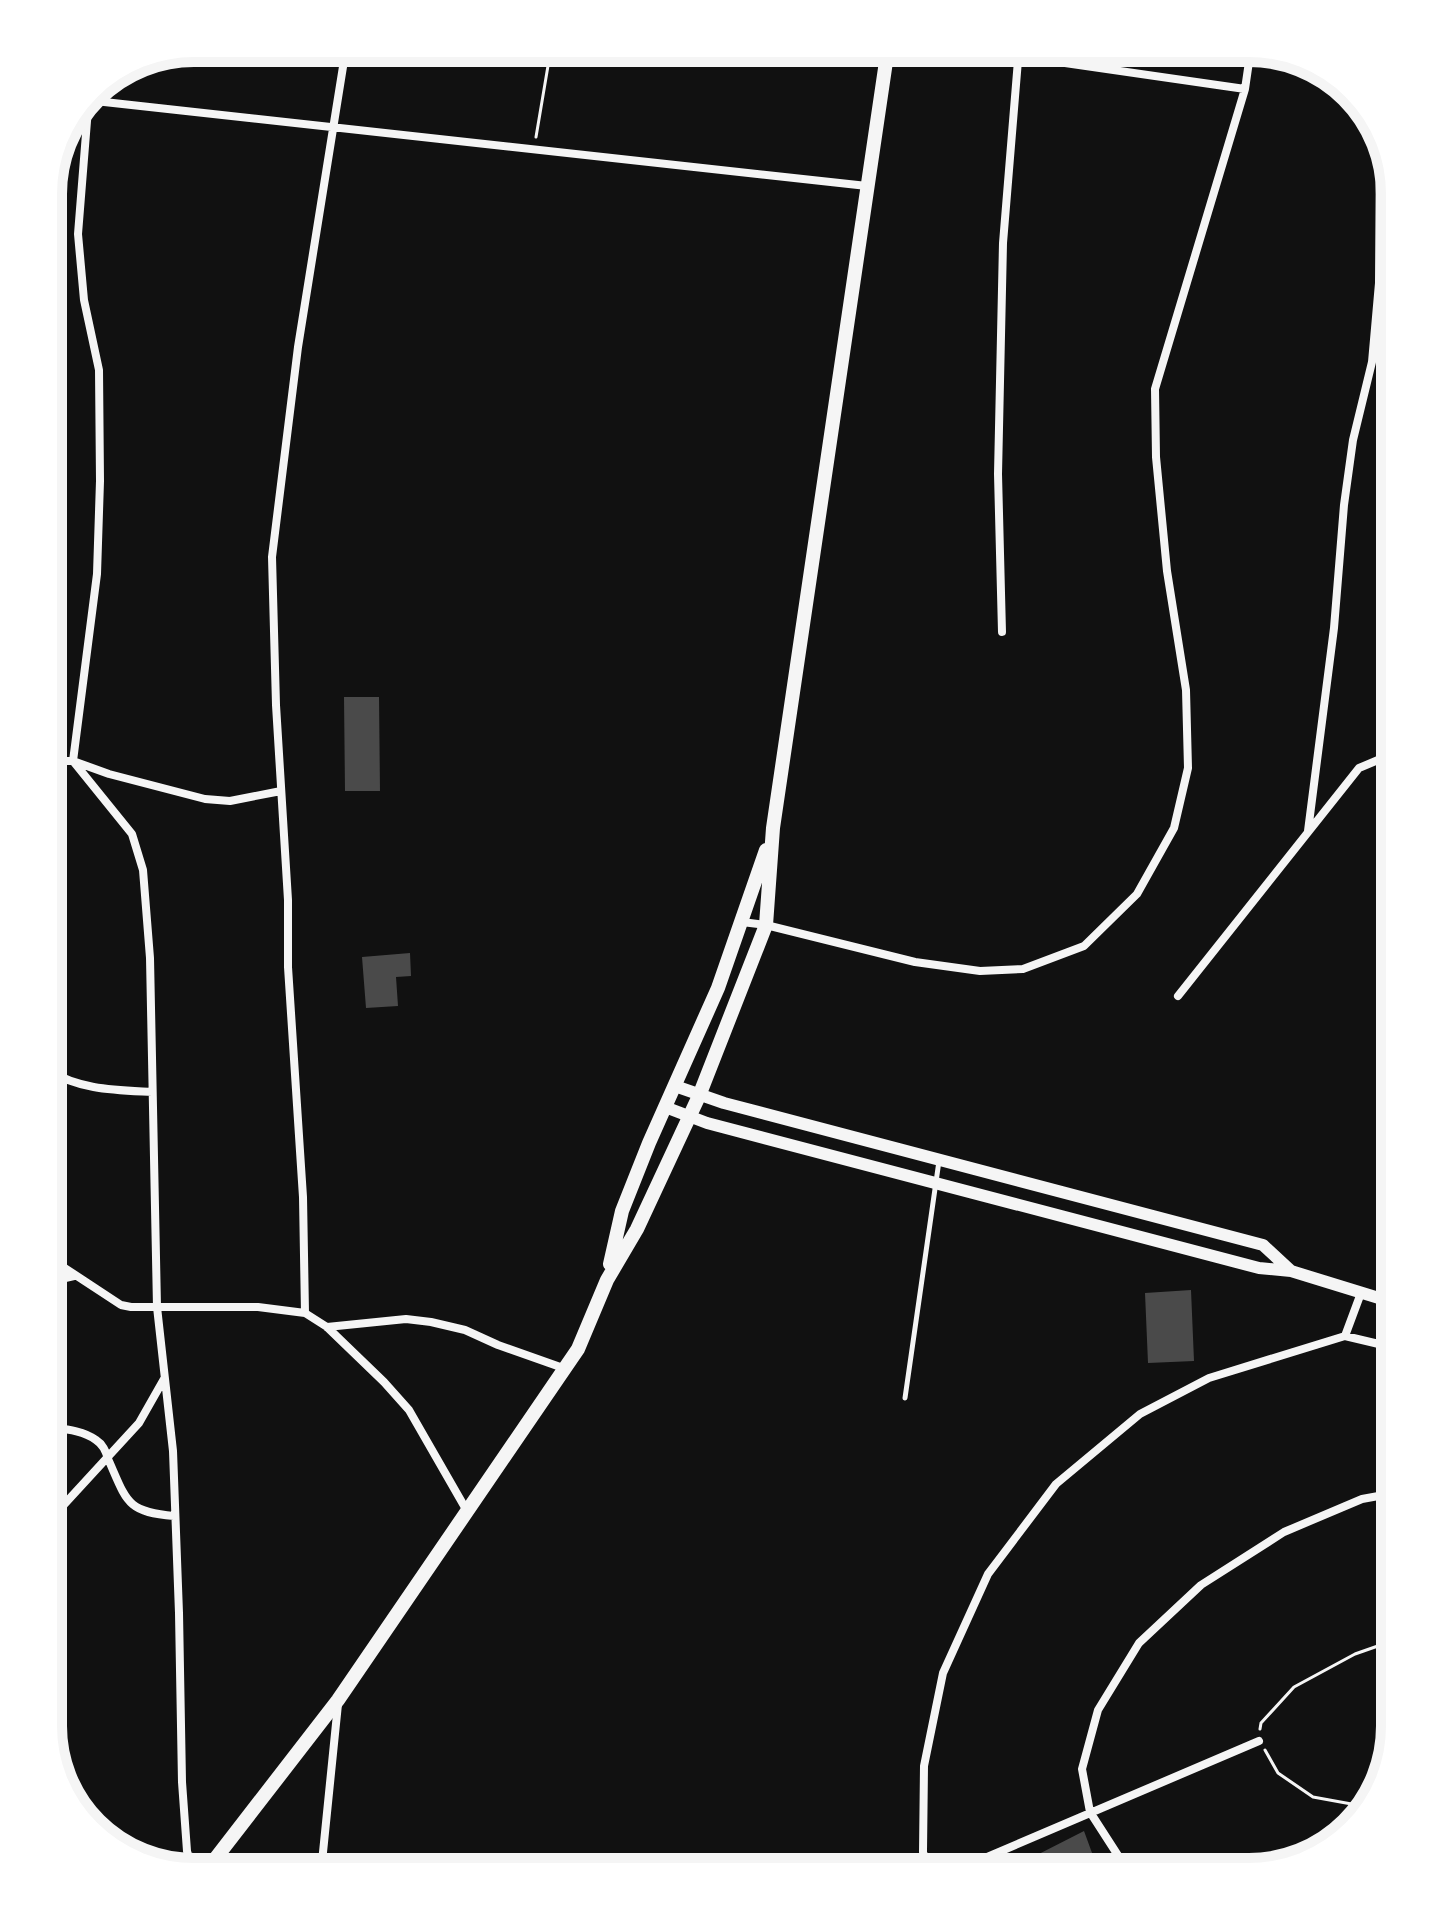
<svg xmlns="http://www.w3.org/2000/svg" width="1443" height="1920" font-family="Helvetica,sans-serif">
<rect width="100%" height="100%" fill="#111"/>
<path fill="#4a4a4a" d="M344 697H379L380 791H345Z
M410 953 411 976 396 977 398 1006 366 1008 362 957Z
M1191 1290 1194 1361 1148 1363 1145 1293Z
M1084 1831 1099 1872H1033L1029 1859Z"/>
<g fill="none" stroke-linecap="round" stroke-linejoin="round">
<path stroke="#f5f5f5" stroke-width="3" d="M536 137 551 48
M1260 1729 1261 1723 1294 1687 1355 1654 1395 1640
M1265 1750 1278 1773 1313 1797 1368 1807"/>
<path stroke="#f5f5f5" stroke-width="5" d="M905 1398 939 1161"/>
<path stroke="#f5f5f5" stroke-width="8" d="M960 48 1245 89
M89 96 78 234 84 300 99 370 100 481 97 574 73 761 132 834 143 870 150 958 157 1307 173 1451 179 1613 182 1782 187 1851 193 1872
M86 100 867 186
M1002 632 998 474 1003 243 1019 48
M48 761H73L109 774 205 799 230 801 281 791
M1308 831 1334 628 1344 505 1353 440 1372 362 1379 283 1380 143
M742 922 766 925 915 962 980 971 1023 969 1084 946 1137 894 1174 828 1188 768 1186 690 1167 571 1156 457 1155 389 1245 89 1251 48
M1178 996 1359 768 1378 760 1395 762
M48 1070C80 1090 115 1090 152 1092
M48 1257 121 1305 131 1307H258L305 1313 327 1327 384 1382 409 1410 467 1511
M48 1282 74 1276
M305 1313 303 1197 288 967V900L276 705 272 557 298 347 346 48
M327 1327 406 1319 431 1322 465 1330 498 1345 566 1369
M1345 1336 1361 1293
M48 1427C63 1429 83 1430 96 1440 104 1445 106 1453 109 1461 127 1502 127 1512 174 1516
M48 1522 139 1423 164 1379
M321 1872 338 1704
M929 1872 923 1852 924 1766 943 1673 988 1574 1056 1484 1140 1414 1209 1378 1345 1336 1383 1345 1395 1334
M952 1872 1259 1741
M1145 1872 1119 1857 1090 1812 1082 1769 1098 1710 1139 1643 1201 1585 1284 1532 1362 1499 1395 1493"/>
<path stroke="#f5f5f5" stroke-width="12" d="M675 1086 724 1103 1263 1245 1291 1271
M665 1107 707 1123 1259 1268 1291 1271 1395 1303"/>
<path stroke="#f5f5f5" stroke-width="14" d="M610 1264 622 1211 649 1143 718 988 766 850
M205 1872 338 1700 578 1349 607 1280 637 1229 699 1096 766 925 773 828 888 48"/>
</g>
<path d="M0 0H1443V1920H0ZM194 62H1249A132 132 0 0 1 1381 194V1726A132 132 0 0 1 1249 1858H194A132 132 0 0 1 62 1726V194A132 132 0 0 1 194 62Z" fill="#fff" fill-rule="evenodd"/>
<path fill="none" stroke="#f5f5f5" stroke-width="10" d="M194 62H1249A132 132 0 0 1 1381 194V1726A132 132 0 0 1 1249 1858H194A132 132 0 0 1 62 1726V194A132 132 0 0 1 194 62Z"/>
</svg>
